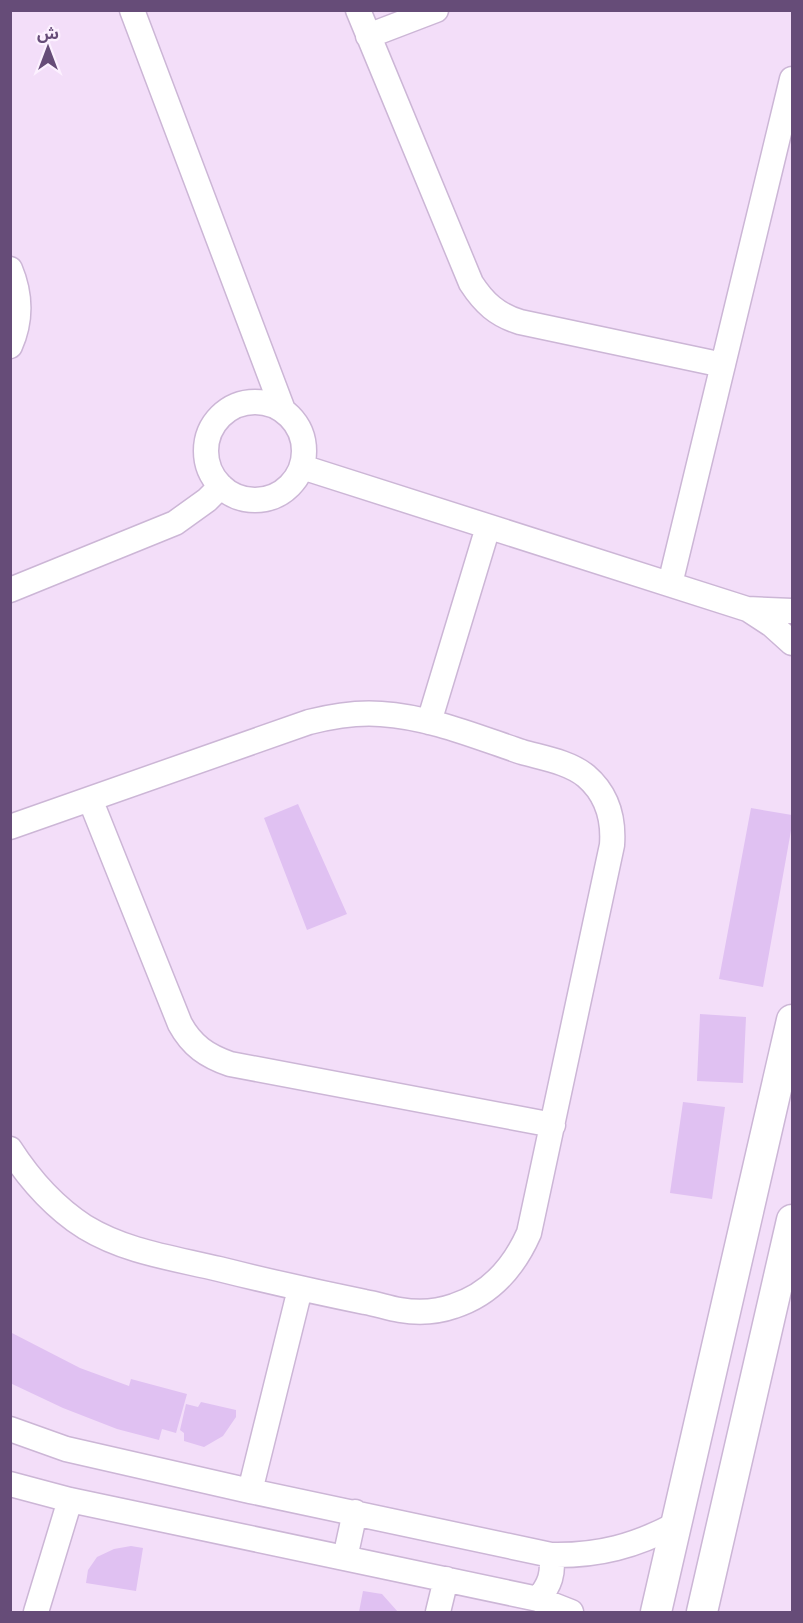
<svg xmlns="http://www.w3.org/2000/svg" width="803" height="1623" font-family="'Noto Sans','Noto Sans Arabic',sans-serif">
<rect width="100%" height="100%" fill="#f9eafd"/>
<path fill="#f3def9" d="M11 11H792V1612H11Z"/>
<path fill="#e0c1f2" d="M298 804 347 914 307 930 264 818Z
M751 808 792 815V825L763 987 719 979Z
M700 1014 746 1017 743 1083 697 1081Z
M683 1102 725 1107 712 1199 670 1193Z
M10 1332 80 1368 129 1386 131 1379 187 1394 176 1433 162 1429 159 1440 117 1429 63 1408 10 1383Z
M201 1402 236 1410V1417L223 1436 204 1447 184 1441V1433L180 1430 186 1404 198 1407Z
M131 1546 143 1548 136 1591 86 1583 88 1570 97 1557 114 1549Z
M363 1591 382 1594 398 1612H359Z"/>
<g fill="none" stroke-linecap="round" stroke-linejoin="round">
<defs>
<path id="minor" d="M132 10 283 410
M358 10 471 283C484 303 497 315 520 322L723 365
M368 36 436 10
M10 269C21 295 22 319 10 346
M206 451a49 49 0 1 1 98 0a49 49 0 1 1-98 0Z
M302 467 747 609 792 611
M670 584 792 79
M10 590 175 523 207 500 221 486
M749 610 772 625 792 643
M429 722 488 527
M90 799 180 1024C192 1046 207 1056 230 1064L553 1125
M10 827 309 722C333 716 357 712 381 714 430 717 477 737 522 752 543 758 569 762 586 776 607 794 614 818 612 845L529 1233C514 1267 491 1294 454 1306 437 1312 418 1313 400 1310 388 1308 377 1304 365 1302 316 1292 267 1281 219 1269 173 1258 126 1252 85 1227 54 1207 30 1180 10 1149
M10 1429 66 1449 250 1491 551 1555C599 1556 635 1546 677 1524
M10 1484 70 1500 538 1599 571 1612
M250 1491 300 1289
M345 1558 355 1512
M538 1599C550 1585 554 1573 551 1555
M36 1612 70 1500
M438 1612 446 1579"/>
<path id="tertiary" d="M656 1612 792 1020
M702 1612 792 1220"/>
</defs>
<use href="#minor" stroke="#ccb6d6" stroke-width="27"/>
<use href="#tertiary" stroke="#ccb6d6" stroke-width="33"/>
<use href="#minor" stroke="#fff" stroke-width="24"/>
<use href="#tertiary" stroke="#fff" stroke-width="30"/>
</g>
<rect width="803" height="1623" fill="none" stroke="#664c78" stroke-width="24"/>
<g transform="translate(48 48)" stroke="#fcf1ff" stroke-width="4.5" paint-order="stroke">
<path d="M0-4.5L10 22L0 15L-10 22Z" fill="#664c78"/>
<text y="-9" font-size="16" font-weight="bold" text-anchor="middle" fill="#664c78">ش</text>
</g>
</svg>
